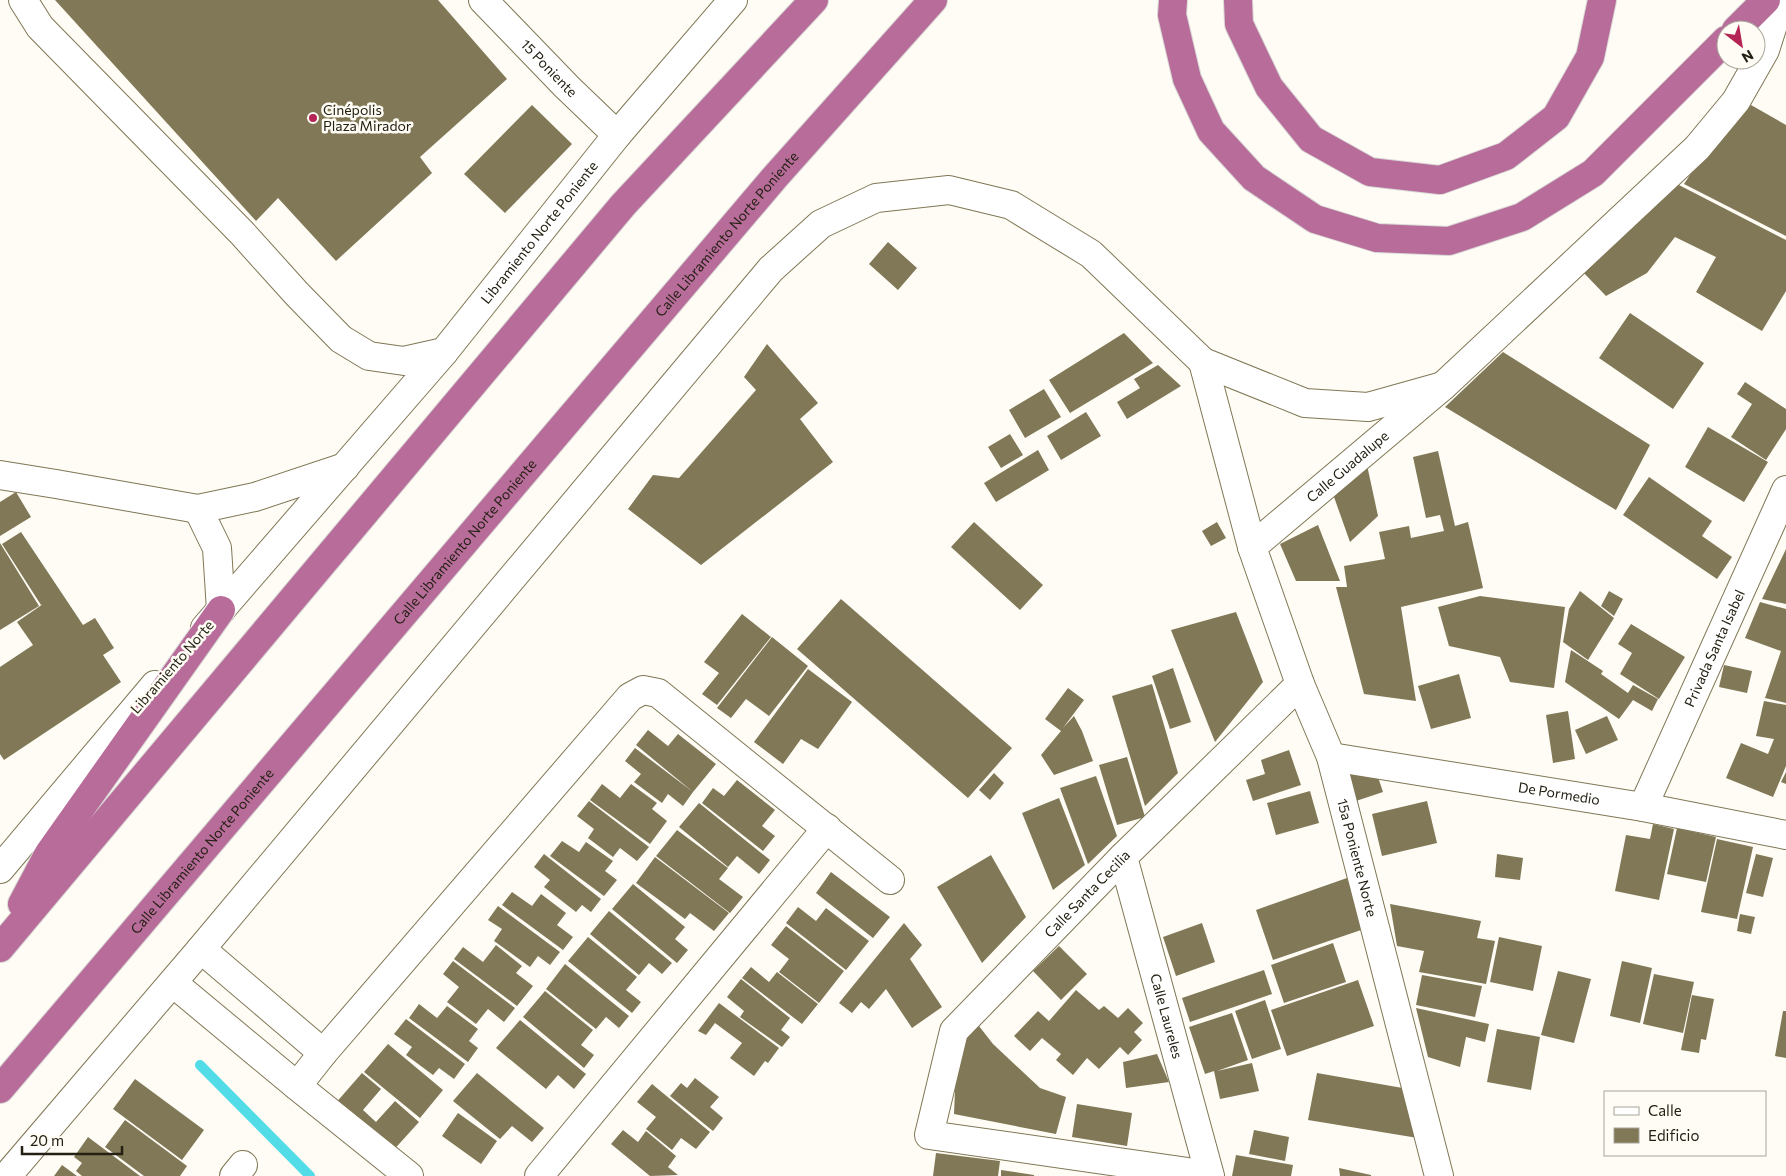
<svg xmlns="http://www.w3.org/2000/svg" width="1786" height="1176" font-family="Commissioner,sans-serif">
<rect width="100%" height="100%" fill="#fefcf4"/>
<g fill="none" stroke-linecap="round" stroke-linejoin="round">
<path stroke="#51dce8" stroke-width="10" d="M200 1065 310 1176"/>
</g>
<path fill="#817857" d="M55 0H438L507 79 420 157 432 173 336 261 278 198 256 221Z
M532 105 572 144 505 213 464 174Z
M1751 105 1786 125V236L1684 184 1713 140Z
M1675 183 1786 240V291L1762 331 1696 292 1716 257 1675 237 1647 273 1606 296 1583 272Z
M888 242 917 268 898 290 869 264Z
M1630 313 1704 363 1673 409 1599 358Z
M1124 333 1153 363 1070 413 1049 380Z
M767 344 818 403 800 419 833 462 701 565 628 509 653 475 679 478 756 390 744 377Z
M1503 352 1650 445 1616 510 1445 407Z
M1158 365 1181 386 1127 419 1117 402 1140 388 1134 379Z
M1745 382 1786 409V429L1766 460 1731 437 1752 404 1737 394Z
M1044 389 1061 417 1025 438 1009 410Z
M1086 412 1101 436 1061 460 1047 436Z
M1708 427 1768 462 1744 502 1685 467Z
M1010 434 1023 455 1001 468 988 447Z
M1038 450 1049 470 996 502 984 483Z
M1438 451 1455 526 1468 522 1483 588 1401 607 1416 701 1364 694 1336 587H1347L1344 566 1385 559 1379 532 1409 526 1411 538 1444 531 1440 515 1426 518 1413 457Z
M1367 465 1378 516 1350 542 1334 497Z
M1649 477 1712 521 1702 536 1732 557 1717 579 1623 515Z
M16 492 31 517 0 536V502Z
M974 522 1043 585 1020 610 951 547Z
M1217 522 1226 538 1211 546 1202 531Z
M1318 525 1340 581H1296L1280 544Z
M21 532 83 625 95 618 114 648 103 655 121 682 4 760 0 754V667L33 645 17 622 43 604 41 605 2 544Z
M0 543 39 606 0 630Z
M1786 549V604L1762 599Z
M1580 591 1614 618 1588 660 1563 642 1569 609Z
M1609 591 1623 599 1614 616 1601 606Z
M1480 596 1565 607 1554 688 1510 682 1500 657 1449 646 1438 607Z
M841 599 1012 748 968 798 797 649Z
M1760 602 1786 609V703L1765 698 1781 651 1745 638Z
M1236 612 1263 682 1215 742 1171 630Z
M742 614 771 637 717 705 702 694 719 673 704 662Z
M1631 624 1685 657 1659 699 1620 674 1632 653 1618 644Z
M772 637 808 666 769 716 746 699 731 718 717 708Z
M1571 650 1603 671 1601 674 1628 693 1633 685 1658 699 1652 711 1633 700 1619 719 1565 682Z
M1724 665 1752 671 1747 693 1719 687Z
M1173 668 1191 722 1170 729 1152 676Z
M808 669 852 702 818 749 801 739 783 764 754 742Z
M1459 674 1471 718 1431 729 1418 686Z
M1152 684 1178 773 1145 806 1112 696Z
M1068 688 1084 700 1063 728 1074 716 1082 731 1093 761 1054 775 1041 755 1061 731 1045 719Z
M1764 701 1786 705V766L1773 797 1726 778 1741 743 1768 754 1774 739 1756 736Z
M1568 711 1575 759 1553 763 1546 715Z
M1607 716 1618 740 1586 754 1575 730Z
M648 730 668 746 678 734 716 764 693 792 636 745Z
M635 748 693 792 683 806 668 794 662 803 634 782 641 774 625 761Z
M1289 750 1301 785 1253 801 1246 780 1265 774 1261 760Z
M1127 757 1145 817 1117 825 1099 765Z
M1342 767 1375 768 1383 792 1353 802Z
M1786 772V784L1781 782Z
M994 773 1004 783 990 800 979 790Z
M1096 776 1117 836 1088 864 1060 788Z
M737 780 775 810 762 826 775 836 763 851 702 803 713 788 724 796Z
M602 784 620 798 631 784 657 803 652 809 667 821 650 844 590 800Z
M1310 791 1319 823 1276 835 1267 803Z
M1059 798 1085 865 1053 890 1022 813Z
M589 801 649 847 637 861 620 848 613 857 588 838 594 829 577 816Z
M1427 801 1437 843 1382 856 1372 814Z
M699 803 770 860 759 874 737 856 728 867 679 827Z
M1653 824 1674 829 1659 900 1615 891 1626 835 1650 839Z
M1677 828 1716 837 1706 882 1667 874Z
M677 830 728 868 719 879 743 897 730 913 656 856Z
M1717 839 1753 847 1737 919 1701 912Z
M562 841 579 852 586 842 613 861 605 871 617 880 604 896 550 856Z
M544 854 601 899 591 912 582 905 576 912 544 887 550 880 534 867Z
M1497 854 1523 858 1520 880 1495 877Z
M1756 854 1773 858 1763 897 1746 893Z
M991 855 1026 917 982 963 937 887Z
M655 857 729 913 714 931 690 913 685 919 636 883Z
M831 872 890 917 873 938 816 893Z
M1347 878 1364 929 1273 960 1256 910Z
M633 884 685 927 675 939 688 950 677 963 612 909Z
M512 892 532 906 541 894 566 913 557 925 573 937 563 950 502 905Z
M1390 904 1481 921 1477 938 1495 941 1486 984 1419 972 1424 951 1397 946Z
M498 906 560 952 550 965 538 956 530 967 494 941 502 929 488 920Z
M798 907 816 921 826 908 869 941 846 970 786 923Z
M609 911 672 963 662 974 649 963 639 975 590 934Z
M1740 914 1755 917 1751 934 1737 931Z
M904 923 922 945 910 959 942 1007 912 1028 886 989 869 1009 861 1002 852 1013 839 1003Z
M1202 923 1215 962 1176 976 1163 937Z
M786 926 844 971 819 1003 779 972 789 959 771 945Z
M588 937 637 977 626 990 641 1002 632 1013 568 961Z
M1499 937 1542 946 1533 991 1490 982Z
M1333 943 1346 982 1284 1003 1271 965Z
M496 945 522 966 516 973 533 986 517 1006 454 959 463 947 483 962Z
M1059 946 1087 974 1061 1000 1033 971Z
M453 961 515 1008 504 1022 488 1009 476 1024 447 1002 459 987 443 974Z
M1622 961 1652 968 1640 1023 1610 1016Z
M565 964 629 1016 619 1028 606 1017 596 1029 546 989Z
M751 967 769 982 777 972 818 1004 802 1024 742 978Z
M1264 970 1272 994 1190 1022 1182 998Z
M1558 971 1591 979 1574 1043 1541 1035Z
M1654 974 1694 982 1683 1033 1643 1024Z
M1422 975 1482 986 1475 1017 1416 1005Z
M741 979 790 1018 781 1030 790 1037 782 1047 740 1017 744 1011 727 997Z
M1358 980 1374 1026 1287 1056 1271 1010Z
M1076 990 1099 1010 1104 1006 1118 1018 1128 1008 1143 1023 1134 1032 1142 1040 1128 1055 1120 1047 1099 1069 1087 1058 1073 1075 1056 1060 1061 1054 1042 1038 1030 1051 1014 1036 1038 1011 1049 1021Z
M545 991 593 1030 581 1045 594 1055 584 1068 523 1017Z
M1692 995 1714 999 1706 1040 1701 1039 1699 1053 1681 1050Z
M1265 1000 1281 1049 1252 1059 1235 1011Z
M719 1003 779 1048 768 1063 765 1061 754 1076 730 1058 742 1043 715 1023 706 1035 698 1031Z
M419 1004 437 1018 447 1006 478 1029 469 1041 478 1048 468 1062 409 1018Z
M1416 1008 1489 1024 1485 1042 1466 1037 1460 1067 1428 1057Z
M1783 1011H1786V1058L1775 1056Z
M1232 1013 1248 1060 1217 1071 1252 1063 1259 1091 1220 1099 1214 1071 1205 1074 1189 1027Z
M406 1019 465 1064 454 1079 439 1068 433 1075 406 1055 412 1047 394 1034Z
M520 1020 586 1074 574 1089 558 1075 546 1089 496 1048Z
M975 1021 993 1044 1040 1088 1066 1097 1056 1134 954 1114 957 1043Z
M1497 1029 1540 1037 1531 1090 1487 1082Z
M388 1044 443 1090 420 1118 364 1072Z
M1157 1054 1169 1082 1126 1088 1123 1062Z
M362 1073 381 1089 363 1110 376 1122 395 1101 419 1122 390 1154 334 1105Z
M477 1073 544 1128 532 1142 512 1126 500 1139 453 1101Z
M1317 1073 1414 1090 1424 1139 1308 1120Z
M695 1078 719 1097 710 1107 723 1118 713 1131 670 1096 681 1083 687 1088Z
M135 1079 204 1130 182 1160 113 1109Z
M652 1084 710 1132 696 1149 681 1138 672 1150 646 1129 656 1117 637 1102Z
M1077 1104 1132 1113 1127 1146 1072 1137Z
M458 1113 497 1141 481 1164 442 1136Z
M125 1120 187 1166 180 1176H144L105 1147Z
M623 1130 638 1142 646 1131 676 1156 668 1167 678 1175 650 1176 611 1144Z
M1254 1130 1289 1137 1285 1161 1249 1154Z
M88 1137 140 1176H82L76 1171 82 1163 74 1157Z
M936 1153 1000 1161 998 1176H933Z
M1236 1155 1293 1165 1291 1176H1232Z
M62 1165 77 1176H54Z
M1339 1168 1371 1175V1176H1340Z
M1001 1170 1034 1175V1176H1001Z"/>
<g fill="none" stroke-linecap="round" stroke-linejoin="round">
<defs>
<g id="minor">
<path d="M23 0 40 27 242 233 297 294 341 339 369 356 404 361 444 352"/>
<path id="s1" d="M483 0 567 87 617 135"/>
<path id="s2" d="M1203 362 1252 547 1300 684 1331 757 1439 1176"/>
<path d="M0 475 56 484 198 509"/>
<path id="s3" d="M1252 547 1443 386 1697 148 1736 101 1765 50 1781 0"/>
<path d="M221 610 217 548 198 509 255 497 345 467"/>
<path id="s4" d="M205 628 444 352 617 135 733 0"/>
<path id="s5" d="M1331 757 1643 807 1786 835"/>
<path id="s6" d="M1643 807 1786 490"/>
<path id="s7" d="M1123 857 1210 1176"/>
<path d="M0 869 155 685"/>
<path d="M201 949 323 1053"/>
<path d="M173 983 297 1086 409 1176"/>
<path d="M297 1086 323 1053 630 697 643 690 658 693 890 880"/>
<path id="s8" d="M1209 1175 929 1135 954 1031 1123 857 1300 684"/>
<path d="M7 1176 201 949 771 269 821 224 876 198 949 190 1011 205 1091 254 1203 362 1305 403 1368 407 1443 386"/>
<path d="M234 1176 243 1165"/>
<path d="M539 1176 827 828"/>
</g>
<g id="highway">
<path d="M1173 0 1172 15 1187 79 1211 131 1254 178 1315 219 1377 238 1449 241 1522 217 1593 173 1726 40"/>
<path d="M1238 0 1239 24 1269 87 1311 139 1370 172 1440 180 1506 156 1556 117 1590 57 1602 0"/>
<path d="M1736 30 1766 0"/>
<path d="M22 904 49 853 221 610"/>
<path d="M0 948 623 205 814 0"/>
<path id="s9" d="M0 1089 775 177 933 0"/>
</g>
</defs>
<use href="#minor" stroke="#807756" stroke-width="30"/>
<use href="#highway" stroke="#d8d7d5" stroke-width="30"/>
<use href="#minor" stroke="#fff" stroke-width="28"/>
<use href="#highway" stroke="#b76c9a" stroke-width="28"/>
</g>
<circle fill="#b42454" stroke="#fefcf4" stroke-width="2" cx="313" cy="118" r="5"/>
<g text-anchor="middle" stroke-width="5" stroke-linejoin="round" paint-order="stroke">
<g font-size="14" fill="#242013" stroke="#fefcf4">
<text dy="5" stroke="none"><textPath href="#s1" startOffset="95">15 Poniente</textPath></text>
<text dy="5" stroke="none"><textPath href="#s4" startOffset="518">Libramiento Norte Poniente</textPath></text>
<text dy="5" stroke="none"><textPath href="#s9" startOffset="1122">Calle Libramiento Norte Poniente</textPath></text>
<text dy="5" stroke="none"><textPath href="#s3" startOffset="125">Calle Guadalupe</textPath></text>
<text dy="5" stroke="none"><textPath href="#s9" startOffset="718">Calle Libramiento Norte Poniente</textPath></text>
<text dy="5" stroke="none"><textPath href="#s6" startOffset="174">Privada Santa Isabel</textPath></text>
<text transform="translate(172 667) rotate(-49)" y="5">Libramiento Norte</text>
<text dy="5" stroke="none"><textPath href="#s5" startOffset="231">De Pormedio</textPath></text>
<text dy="5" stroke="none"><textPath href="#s9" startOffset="312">Calle Libramiento Norte Poniente</textPath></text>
<text dy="5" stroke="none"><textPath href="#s2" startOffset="520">15a Poniente Norte</textPath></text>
<text dy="5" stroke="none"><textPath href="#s8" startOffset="581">Calle Santa Cecilia</textPath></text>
<text dy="5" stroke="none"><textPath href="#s7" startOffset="165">Calle Laureles</textPath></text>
</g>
<g font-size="14" fill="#242013" stroke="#fefcf4" text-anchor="start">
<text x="323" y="115">Cinépolis<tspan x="323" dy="16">Plaza Mirador</tspan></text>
</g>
</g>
<rect x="1604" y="1091" width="162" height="65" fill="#fefcf4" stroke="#a7a49a"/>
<rect x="1614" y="1107" width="25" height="8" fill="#ffffff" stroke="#a7a49a"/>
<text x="1648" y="1116" font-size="15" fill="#242013">Calle</text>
<rect x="1614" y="1128" width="25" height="15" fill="#817857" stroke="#a7a49a"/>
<text x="1648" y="1141" font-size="15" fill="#242013">Edificio</text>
<g transform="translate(1741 45) rotate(149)"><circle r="24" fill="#fefcf4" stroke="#a7a49a"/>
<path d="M0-4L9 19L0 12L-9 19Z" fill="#b42454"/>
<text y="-8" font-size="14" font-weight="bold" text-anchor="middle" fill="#242013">N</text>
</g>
<path d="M22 1146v8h100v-8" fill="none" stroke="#242013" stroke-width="2.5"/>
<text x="30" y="1146" font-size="15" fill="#242013" stroke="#fefcf4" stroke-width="4" paint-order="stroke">20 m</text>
</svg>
